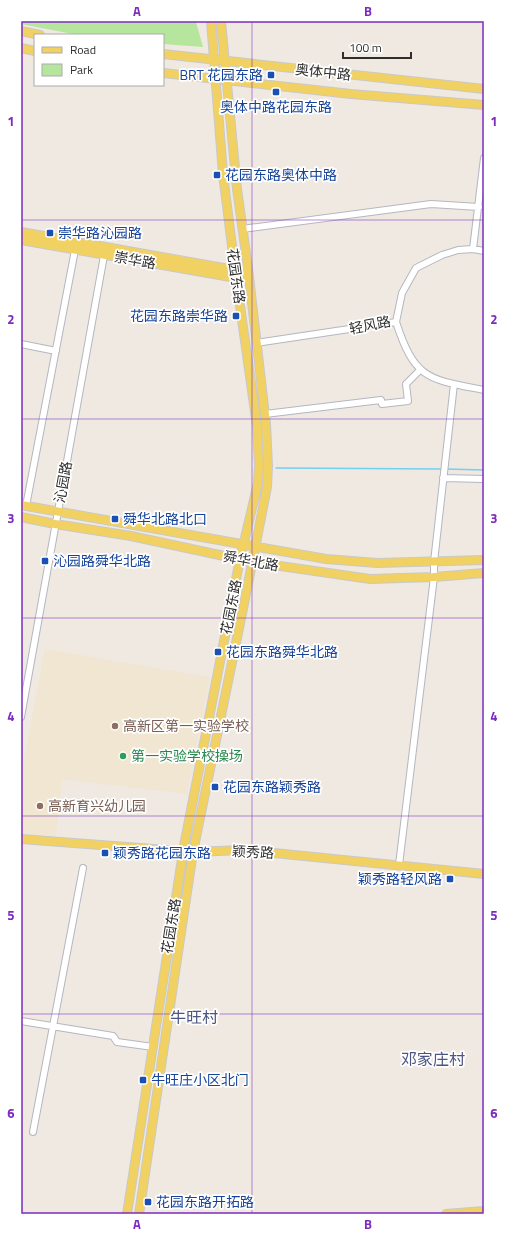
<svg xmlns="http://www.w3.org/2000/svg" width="505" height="1235" font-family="'Titillium Web','Noto Sans SC',sans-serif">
<rect width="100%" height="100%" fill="#efe9e1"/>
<path fill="#f0e6d1" d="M45 649 210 677 187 794 62 779 56 836 21 834V776Z"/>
<path fill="#b6e59e" d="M21 21H190L196 22 203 47 163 44V35H78L21 24Z"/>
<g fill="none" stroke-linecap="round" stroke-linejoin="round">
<path stroke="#75cff0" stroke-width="1.5" d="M276 468 442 469
M446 469 484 470"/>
<defs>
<path id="minor" d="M242 229 431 204 479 207
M473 249 484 251
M396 322C415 380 428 379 484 390
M256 343 396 322 402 293 416 268 442 255 458 250 473 249 484 158
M21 344 56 351
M265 414 381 400 382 404 408 401 406 384 420 370
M443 478 484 479
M26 506 75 250
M21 717 105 250
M399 865 434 577V562L454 384
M21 1021 113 1036 117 1042 153 1047
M33 1132 83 868"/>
<path id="major" d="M21 31 40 35
M21 48 35 51
M163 54 484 89
M163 73 351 94 484 105
M21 232 235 270 248 268
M21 240 236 278 248 276
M21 505 326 559 377 563 484 560
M21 517 55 524 131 536 252 562 370 579 434 577 484 573
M21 839 193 852 243 850 484 874
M127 1214 184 846 240 559 258 483 259 465 257 426 235 270 223 174 211 21
M139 1214 193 852 246 594 267 487 268 466 266 424 248 268 237 189 221 21
M446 1214 484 1211"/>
</defs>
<use href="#minor" stroke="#b4b7c1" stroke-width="8"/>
<use href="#major" stroke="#c9c9c9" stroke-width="10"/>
<use href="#minor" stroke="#fff" stroke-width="6"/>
<use href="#major" stroke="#f2d163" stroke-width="8"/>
</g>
<path fill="none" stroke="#7b2cbf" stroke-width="1" stroke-opacity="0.55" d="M252 21V1214M21 220H484M21 419H484M21 618H484M21 816H484M21 1014H484"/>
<g fill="#1a4fb4" stroke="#fff" stroke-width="1.5">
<rect x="267" y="71" width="8" height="8" rx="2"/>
<rect x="272" y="88" width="8" height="8" rx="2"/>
<rect x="213" y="171" width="8" height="8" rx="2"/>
<rect x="46" y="229" width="8" height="8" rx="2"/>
<rect x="232" y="312" width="8" height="8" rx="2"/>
<rect x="111" y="515" width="8" height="8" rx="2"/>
<rect x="41" y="557" width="8" height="8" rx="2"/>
<rect x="214" y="648" width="8" height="8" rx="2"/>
<rect x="211" y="783" width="8" height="8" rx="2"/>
<rect x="101" y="849" width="8" height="8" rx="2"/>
<rect x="446" y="875" width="8" height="8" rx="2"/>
<rect x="139" y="1076" width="8" height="8" rx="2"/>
<rect x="144" y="1198" width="8" height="8" rx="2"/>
</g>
<g fill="#8d6e63" stroke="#fff" stroke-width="1.5">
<circle cx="115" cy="726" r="4"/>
<circle cx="40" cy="806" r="4"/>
</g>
<circle fill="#2e9e5b" stroke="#fff" stroke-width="1.5" cx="123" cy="756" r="4"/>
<g text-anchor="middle" stroke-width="3.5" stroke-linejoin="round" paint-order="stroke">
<g font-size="14" fill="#2e2e2e" stroke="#fff">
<text transform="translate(323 72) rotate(6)" y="5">奥体中路</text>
<text transform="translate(135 260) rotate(10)" y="5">崇华路</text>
<text transform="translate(236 276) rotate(82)" y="5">花园东路</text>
<text transform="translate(370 325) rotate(-11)" y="5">轻风路</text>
<text transform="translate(63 482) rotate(-80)" y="5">沁园路</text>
<text transform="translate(251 561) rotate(10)" y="5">舜华北路</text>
<text transform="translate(231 607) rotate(-79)" y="5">花园东路</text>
<text transform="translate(253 852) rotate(3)" y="5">颖秀路</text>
<text transform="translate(171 926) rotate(-81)" y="5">花园东路</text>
</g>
<g font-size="14" fill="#164399" stroke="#fff" text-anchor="start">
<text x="263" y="80" text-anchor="end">BRT 花园东路</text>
<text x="276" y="112" text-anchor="middle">奥体中路花园东路</text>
<text x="225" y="180">花园东路奥体中路</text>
<text x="58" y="238">崇华路沁园路</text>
<text x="228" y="321" text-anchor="end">花园东路崇华路</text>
<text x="123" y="524">舜华北路北口</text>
<text x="53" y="566">沁园路舜华北路</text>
<text x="226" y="657">花园东路舜华北路</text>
<text x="223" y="792">花园东路颖秀路</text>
<text x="113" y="858">颖秀路花园东路</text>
<text x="442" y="884" text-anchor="end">颖秀路轻风路</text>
<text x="151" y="1085">牛旺庄小区北门</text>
<text x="156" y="1207">花园东路开拓路</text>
</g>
<g font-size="14" fill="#785e54" stroke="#fff" text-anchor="start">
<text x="123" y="731">高新区第一实验学校</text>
<text x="48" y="811">高新育兴幼儿园</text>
</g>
<g font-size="14" fill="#27864d" stroke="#fff" text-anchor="start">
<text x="131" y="761">第一实验学校操场</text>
</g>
<g font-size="16" fill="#4d5680" stroke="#fff">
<text x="194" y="1023">牛旺村</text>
<text x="433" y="1065">邓家庄村</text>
</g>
</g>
<rect width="505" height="1235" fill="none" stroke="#ffffff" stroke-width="44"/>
<rect x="34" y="34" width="130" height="52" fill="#ffffff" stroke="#ababab"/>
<rect x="42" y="47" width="20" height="6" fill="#f2d163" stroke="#ababab"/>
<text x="70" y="54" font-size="12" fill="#2e2e2e">Road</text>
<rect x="42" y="64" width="20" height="12" fill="#b6e59e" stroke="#ababab"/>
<text x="70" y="74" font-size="12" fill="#2e2e2e">Park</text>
<path d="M343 52v6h68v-6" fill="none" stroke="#2e2e2e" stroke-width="2"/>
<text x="349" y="52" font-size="12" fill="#2e2e2e" stroke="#ffffff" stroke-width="3" paint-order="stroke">100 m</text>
<rect x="22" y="22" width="461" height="1191" fill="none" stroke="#7b2cbf" stroke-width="1.5"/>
<g font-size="13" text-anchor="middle" font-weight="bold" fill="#7b2cbf">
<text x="137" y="16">A</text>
<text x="368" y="16">B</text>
<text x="11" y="126">1</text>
<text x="494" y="126">1</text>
<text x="11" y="324">2</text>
<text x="494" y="324">2</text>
<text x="11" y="523">3</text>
<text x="494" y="523">3</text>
<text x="11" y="721">4</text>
<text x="494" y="721">4</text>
<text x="11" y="920">5</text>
<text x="494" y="920">5</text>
<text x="11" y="1118">6</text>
<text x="494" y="1118">6</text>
<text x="137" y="1229">A</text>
<text x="368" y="1229">B</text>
</g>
</svg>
